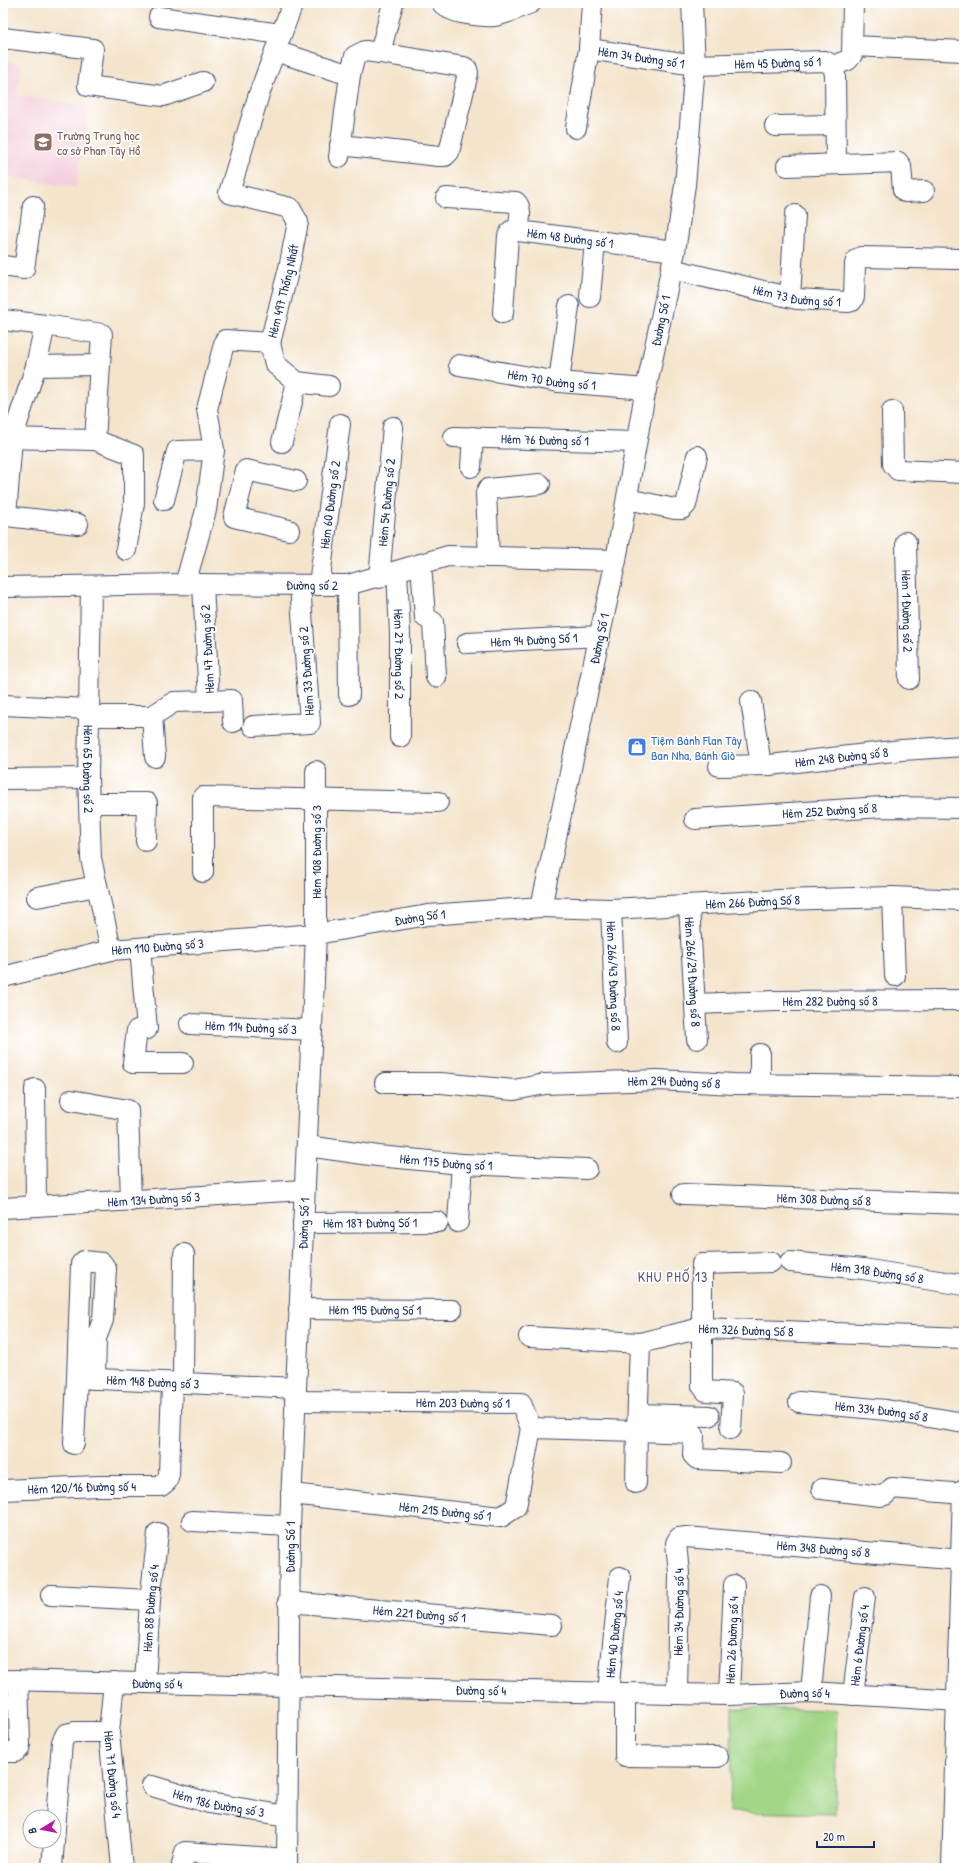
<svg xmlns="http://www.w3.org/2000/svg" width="967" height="1871" font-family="'Patrick Hand',sans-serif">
<rect width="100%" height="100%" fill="#fff"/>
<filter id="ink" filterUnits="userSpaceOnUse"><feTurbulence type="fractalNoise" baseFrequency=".025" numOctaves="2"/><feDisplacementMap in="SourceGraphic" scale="8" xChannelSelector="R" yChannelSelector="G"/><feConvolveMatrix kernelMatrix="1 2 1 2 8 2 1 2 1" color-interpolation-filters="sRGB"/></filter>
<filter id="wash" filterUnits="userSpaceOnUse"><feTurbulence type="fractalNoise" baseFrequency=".012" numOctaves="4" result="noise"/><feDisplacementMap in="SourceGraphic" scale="16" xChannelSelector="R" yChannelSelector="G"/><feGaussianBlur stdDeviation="0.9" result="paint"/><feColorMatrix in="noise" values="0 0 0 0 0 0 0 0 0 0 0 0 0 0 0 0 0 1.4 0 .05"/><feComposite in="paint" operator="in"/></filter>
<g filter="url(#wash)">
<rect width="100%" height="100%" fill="#f4e4cb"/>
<path fill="#f4cfdd" d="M3 61 22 64 17 95 89 107 76 188 3 176Z"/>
<path fill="#a2d686" stroke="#5e8272" d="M732 1708 837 1710 835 1814 730 1812Z"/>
</g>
<g filter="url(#ink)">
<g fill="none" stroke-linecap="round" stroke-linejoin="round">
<defs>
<g id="minor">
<path d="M442 3C450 14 482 17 495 16 507 14 520 7 531 3"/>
<path d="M159 17 281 34"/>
<path d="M3 38 93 49 88 86 163 96 203 82"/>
<path d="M853 46 964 51"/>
<path id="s1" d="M589 49 695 65 825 61 833 66 835 75 836 164"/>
<path d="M275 51 350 75"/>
<path d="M833 66 848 60 852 55 853 3"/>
<path d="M775 126 835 125"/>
<path d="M576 128 589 49 592 3"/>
<path d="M340 145 439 156H445L449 152 468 73 467 69 464 67 380 53"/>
<path d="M339 157 350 75 355 56 365 51 380 53 393 3"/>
<path d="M787 166 898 162 901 166 903 190 905 192 924 191"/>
<path id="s2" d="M446 198 516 202C523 208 519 223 518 231L675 251"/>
<path d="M3 266 24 269 33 206"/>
<path id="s3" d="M671 269 797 299 848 302 852 301 854 297 855 264 857 259 861 257 959 259"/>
<path d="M590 297 595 241"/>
<path d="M790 297 795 215"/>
<path d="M503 313 508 236 511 231H518"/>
<path d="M3 320 45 325 36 366 12 439 6 516 78 524"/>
<path d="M45 325 102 334 95 440"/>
<path d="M270 343 275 364 297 382 329 386"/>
<path id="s4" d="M459 365 559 382 646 389"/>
<path d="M36 366 98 365"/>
<path d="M559 382 569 306"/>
<path d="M892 411 893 464 898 470 964 473"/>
<path id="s5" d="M454 437 636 442"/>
<path d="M3 438 95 440 134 455V503L126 550"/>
<path d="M282 442 297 382"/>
<path d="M471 467 473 437"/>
<path d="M627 499 675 509H682L686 505 697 456"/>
<path d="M164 500 177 451 214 450"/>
<path d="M289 530 234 517 246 470 296 481"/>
<path id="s6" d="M906 542 909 679"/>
<path d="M489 557 486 493 488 489 540 484"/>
<path d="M421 564 425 617 433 622 436 677"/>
<path id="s7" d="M397 571 400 634V737"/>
<path id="s8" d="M379 578 393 427"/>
<path id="s9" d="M185 584 206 510 214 450 207 409 225 340 270 343 289 268 298 222 290 208 229 193 259 94 293 3"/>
<path id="s10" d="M319 585 340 424"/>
<path d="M348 585 349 695"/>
<path id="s11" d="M91 586 88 778 91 858 111 950"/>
<path id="s12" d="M3 587 185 584 348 585 448 556 616 560"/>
<path id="s13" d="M467 643 600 636"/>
<path d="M209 701 232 700 233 722"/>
<path d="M751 701 761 765"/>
<path d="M3 705 89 709"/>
<path d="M89 716H152L155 757"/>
<path d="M152 716 174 702 209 701 203 584"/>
<path d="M253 726 310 723 300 585"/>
<path id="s14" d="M719 766 770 765 902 750 964 746"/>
<path d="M3 779 88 778"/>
<path d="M89 803H147L146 841"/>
<path id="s15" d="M695 819 882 807 964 808"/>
<path d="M203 872V797L438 802"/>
<path d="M37 897 97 886"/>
<path d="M892 897 895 976"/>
<path id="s16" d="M689 906 697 1039"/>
<path id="s17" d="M541 907 611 909 779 900 892 897 964 900"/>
<path id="s18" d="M611 909 617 1043"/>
<path d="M140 948 147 1029 137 1030 133 1063H183"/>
<path id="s19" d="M3 977 111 950 316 934V771"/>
<path id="s20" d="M695 1004 775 1001 964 1000"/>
<path id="s21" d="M190 1024 312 1030"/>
<path id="s22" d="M385 1083H441L514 1090 545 1084 658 1080 734 1084 964 1087"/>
<path d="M760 1084V1054"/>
<path d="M35 1089 36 1206"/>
<path d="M71 1100 128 1110 131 1201"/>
<path id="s23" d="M307 1146 378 1156 462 1164 587 1169"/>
<path id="s24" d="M683 1194 964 1204"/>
<path id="s25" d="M3 1208 304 1190"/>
<path d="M458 1222 462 1164"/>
<path id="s26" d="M303 1223 438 1222"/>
<path id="s27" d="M790 1262 863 1269 964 1285"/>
<path id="s28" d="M299 1309 452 1310"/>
<path id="s29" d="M529 1337 640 1343 701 1328 964 1338"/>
<path d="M640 1343 637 1431 693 1433 694 1435 693 1455 697 1459 781 1463"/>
<path d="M77 1378 81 1264 84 1261 102 1263 106 1269 103 1320 96 1338 95 1379"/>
<path d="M183 1383 184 1254"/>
<path id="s30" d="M295 1401 521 1403 531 1428 637 1431 636 1483"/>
<path id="s31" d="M799 1402 886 1410 964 1423"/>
<path d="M638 1414 709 1416"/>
<path d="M731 1429 733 1393 706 1391 702 1386V1264L771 1262"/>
<path id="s32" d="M74 1444 77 1378 296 1388"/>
<path d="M822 1489 880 1496 885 1495 892 1488 964 1494"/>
<path id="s33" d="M3 1490 98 1486H161L167 1481 169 1474 172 1383"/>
<path id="s34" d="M291 1494 501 1517 516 1507 531 1428"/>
<path d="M192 1521 290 1526"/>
<path d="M51 1595 150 1600"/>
<path id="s35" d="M288 1602 552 1625"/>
<path id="s36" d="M3 1680 625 1693 729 1695 811 1692 959 1701"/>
<path id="s37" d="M114 1682 109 1732 122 1868"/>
<path id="s38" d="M145 1683 150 1600 158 1533"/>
<path id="s39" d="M608 1692 620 1577"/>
<path d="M811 1692 820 1596"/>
<path d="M625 1693V1756L718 1757"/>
<path id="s40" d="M677 1694 679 1573 676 1543 679 1538 686 1537 962 1560"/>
<path id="s41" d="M729 1695 734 1585"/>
<path id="s42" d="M853 1695 865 1597"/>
<path d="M3 1752H15L19 1749 20 1744 18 1680"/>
<path id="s43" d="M152 1786 209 1803 287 1816"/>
<path d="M182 1865 185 1852 287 1859"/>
<path d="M52 1867 62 1742 66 1734 75 1732H109"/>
<path id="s44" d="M287 1868 290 1526 316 934 428 915 541 907 616 560 644 399 675 251 685 185 695 65 692 3"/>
</g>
<path id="tertiary" d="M953 1868 964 1491"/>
</defs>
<use href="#minor" stroke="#3c4a6e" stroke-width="22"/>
<use href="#tertiary" stroke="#3c4a6e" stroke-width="24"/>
<use href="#minor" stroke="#fff" stroke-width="20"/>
<use href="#tertiary" stroke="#fff" stroke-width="22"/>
</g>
</g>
<defs>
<symbol id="school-square" viewBox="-11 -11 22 22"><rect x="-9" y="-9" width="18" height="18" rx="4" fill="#8d6e63" stroke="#fff"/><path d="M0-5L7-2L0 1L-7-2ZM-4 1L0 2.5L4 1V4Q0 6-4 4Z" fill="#fff"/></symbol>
<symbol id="shop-square" viewBox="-11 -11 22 22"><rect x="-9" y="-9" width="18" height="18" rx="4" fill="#3f7fe0" stroke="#fff"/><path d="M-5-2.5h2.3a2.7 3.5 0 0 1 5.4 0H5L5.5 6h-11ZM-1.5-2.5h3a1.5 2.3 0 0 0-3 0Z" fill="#fff"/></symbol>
</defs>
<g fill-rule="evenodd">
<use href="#school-square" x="32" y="131" width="22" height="22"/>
<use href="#shop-square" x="626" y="736" width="22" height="22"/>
</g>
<g text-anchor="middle" stroke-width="3.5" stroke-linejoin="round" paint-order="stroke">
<g font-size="13" fill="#1b2f5e" stroke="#fff">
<text dy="5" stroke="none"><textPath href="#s1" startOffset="53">Hẻm 34 Đường số 1</textPath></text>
<text dy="5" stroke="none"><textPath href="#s1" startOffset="190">Hẻm 45 Đường số 1</textPath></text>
<text dy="5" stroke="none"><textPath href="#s2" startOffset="153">Hẻm 48 Đường số 1</textPath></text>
<text dy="5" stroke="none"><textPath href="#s9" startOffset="349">Hẻm 497 Thống Nhất</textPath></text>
<text dy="5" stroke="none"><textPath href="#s3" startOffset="129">Hẻm 73 Đường số 1</textPath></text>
<text dy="5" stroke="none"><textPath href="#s44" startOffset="1760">Đường Số 1</textPath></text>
<text dy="5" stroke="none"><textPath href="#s4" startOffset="94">Hẻm 70 Đường số 1</textPath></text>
<text dy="5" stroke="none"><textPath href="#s5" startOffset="91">Hẻm 76 Đường số 1</textPath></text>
<text dy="5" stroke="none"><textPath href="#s8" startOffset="76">Hẻm 54 Đường số 2</textPath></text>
<text dy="5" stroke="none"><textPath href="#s10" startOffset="81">Hẻm 60 Đường số 2</textPath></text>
<text dy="5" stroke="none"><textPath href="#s12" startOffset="309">Đường số 2</textPath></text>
<text dy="5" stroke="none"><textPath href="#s6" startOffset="69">Hẻm 1 Đường số 2</textPath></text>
<text dy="5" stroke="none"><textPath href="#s13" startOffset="67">Hẻm 94 Đường Số 1</textPath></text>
<text dy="5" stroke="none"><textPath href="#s44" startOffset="1436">Đường Số 1</textPath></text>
<text transform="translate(207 649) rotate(-93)" y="5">Hẻm 47 Đường số 2</text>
<text dy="5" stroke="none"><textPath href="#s7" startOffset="83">Hẻm 27 Đường số 2</textPath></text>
<text transform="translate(306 671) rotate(-94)" y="5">Hẻm 33 Đường số 2</text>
<text dy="5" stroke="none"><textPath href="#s14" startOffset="123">Hẻm 248 Đường số 8</textPath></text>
<text dy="5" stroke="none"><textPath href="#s11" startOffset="183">Hẻm 65 Đường số 2</textPath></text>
<text dy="5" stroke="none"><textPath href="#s15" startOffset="135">Hẻm 252 Đường số 8</textPath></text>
<text transform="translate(316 852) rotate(-90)" y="5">Hẻm 108 Đường số 3</text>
<text dy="5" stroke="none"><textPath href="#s17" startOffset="212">Hẻm 266 Đường Số 8</textPath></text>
<text dy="5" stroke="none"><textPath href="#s44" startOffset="1040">Đường Số 1</textPath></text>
<text dy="5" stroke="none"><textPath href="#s19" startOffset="158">Hẻm 110 Đường số 3</textPath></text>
<text dy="5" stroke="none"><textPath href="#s16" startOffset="66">Hẻm 266/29 Đường số 8</textPath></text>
<text dy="5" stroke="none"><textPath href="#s18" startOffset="67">Hẻm 266/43 Đường số 8</textPath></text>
<text dy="5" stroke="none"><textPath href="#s20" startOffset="135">Hẻm 282 Đường số 8</textPath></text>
<text dy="5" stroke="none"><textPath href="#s21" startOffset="61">Hẻm 114 Đường số 3</textPath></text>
<text dy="5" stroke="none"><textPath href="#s22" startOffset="290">Hẻm 294 Đường số 8</textPath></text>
<text dy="5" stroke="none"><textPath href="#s23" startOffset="140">Hẻm 175 Đường số 1</textPath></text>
<text dy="5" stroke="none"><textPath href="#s24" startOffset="141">Hẻm 308 Đường số 8</textPath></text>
<text dy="5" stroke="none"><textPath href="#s25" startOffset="151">Hẻm 134 Đường số 3</textPath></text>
<text dy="5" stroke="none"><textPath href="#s26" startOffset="67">Hẻm 187 Đường Số 1</textPath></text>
<text dy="5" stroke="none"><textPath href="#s44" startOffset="645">Đường Số 1</textPath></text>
<text dy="5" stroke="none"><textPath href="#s27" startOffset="88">Hẻm 318 Đường số 8</textPath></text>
<text dy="5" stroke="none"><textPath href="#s28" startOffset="76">Hẻm 195 Đường Số 1</textPath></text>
<text dy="5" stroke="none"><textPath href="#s29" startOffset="219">Hẻm 326 Đường Số 8</textPath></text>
<text dy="5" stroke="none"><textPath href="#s32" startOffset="142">Hẻm 148 Đường số 3</textPath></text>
<text dy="5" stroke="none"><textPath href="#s30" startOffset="168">Hẻm 203 Đường số 1</textPath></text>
<text dy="5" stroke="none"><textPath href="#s31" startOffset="83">Hẻm 334 Đường số 8</textPath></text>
<text dy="5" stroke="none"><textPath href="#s33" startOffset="79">Hẻm 120/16 Đường số 4</textPath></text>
<text dy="5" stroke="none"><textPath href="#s34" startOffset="155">Hẻm 215 Đường số 1</textPath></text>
<text dy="5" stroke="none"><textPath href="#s44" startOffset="321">Đường Số 1</textPath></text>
<text dy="5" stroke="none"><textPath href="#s40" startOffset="302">Hẻm 348 Đường số 8</textPath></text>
<text dy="5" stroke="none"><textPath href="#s38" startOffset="75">Hẻm 88 Đường số 4</textPath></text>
<text dy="5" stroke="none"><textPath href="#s40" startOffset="82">Hẻm 34 Đường số 4</textPath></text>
<text dy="5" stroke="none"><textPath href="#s35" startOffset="132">Hẻm 221 Đường số 1</textPath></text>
<text dy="5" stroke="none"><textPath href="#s39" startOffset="58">Hẻm 40 Đường số 4</textPath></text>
<text dy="5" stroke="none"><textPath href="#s41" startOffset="55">Hẻm 26 Đường số 4</textPath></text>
<text dy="5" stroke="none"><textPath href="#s42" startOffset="50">Hẻm 6 Đường số 4</textPath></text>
<text dy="5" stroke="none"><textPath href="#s36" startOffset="154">Đường số 4</textPath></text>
<text dy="5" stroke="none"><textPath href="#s36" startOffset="478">Đường số 4</textPath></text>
<text dy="5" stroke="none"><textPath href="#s36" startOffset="802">Đường số 4</textPath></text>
<text dy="5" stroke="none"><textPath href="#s37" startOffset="93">Hẻm 71 Đường số 4</textPath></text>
<text dy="5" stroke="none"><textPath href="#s43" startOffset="69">Hẻm 186 Đường số 3</textPath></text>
</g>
<g font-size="13" fill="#785e54" stroke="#fff" text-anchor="start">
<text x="57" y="140">Trường Trung học<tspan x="57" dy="15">cơ sở Phan Tây Hồ</tspan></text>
</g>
<g font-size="13" fill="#366cbe" stroke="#fff" text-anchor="start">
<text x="651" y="745">Tiệm Bánh Flan Tây<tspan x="651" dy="15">Ban Nha, Bánh Giò</tspan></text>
</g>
<g font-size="14" letter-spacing="1" fill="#5e567a" stroke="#fff">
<text x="673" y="1282">KHU PHỐ 13</text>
</g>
</g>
<rect width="967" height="1871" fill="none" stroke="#fff" stroke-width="16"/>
<g transform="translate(42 1829) rotate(260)"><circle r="19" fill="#ffffff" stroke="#a4acbf"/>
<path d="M0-3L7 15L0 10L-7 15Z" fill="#b5179e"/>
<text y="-6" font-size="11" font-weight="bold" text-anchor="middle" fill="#1b2f5e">B</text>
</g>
<path d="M817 1841v6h57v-6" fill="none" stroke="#1b2f5e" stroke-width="2"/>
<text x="823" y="1841" font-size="12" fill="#1b2f5e" stroke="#ffffff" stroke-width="3" paint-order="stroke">20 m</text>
</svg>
